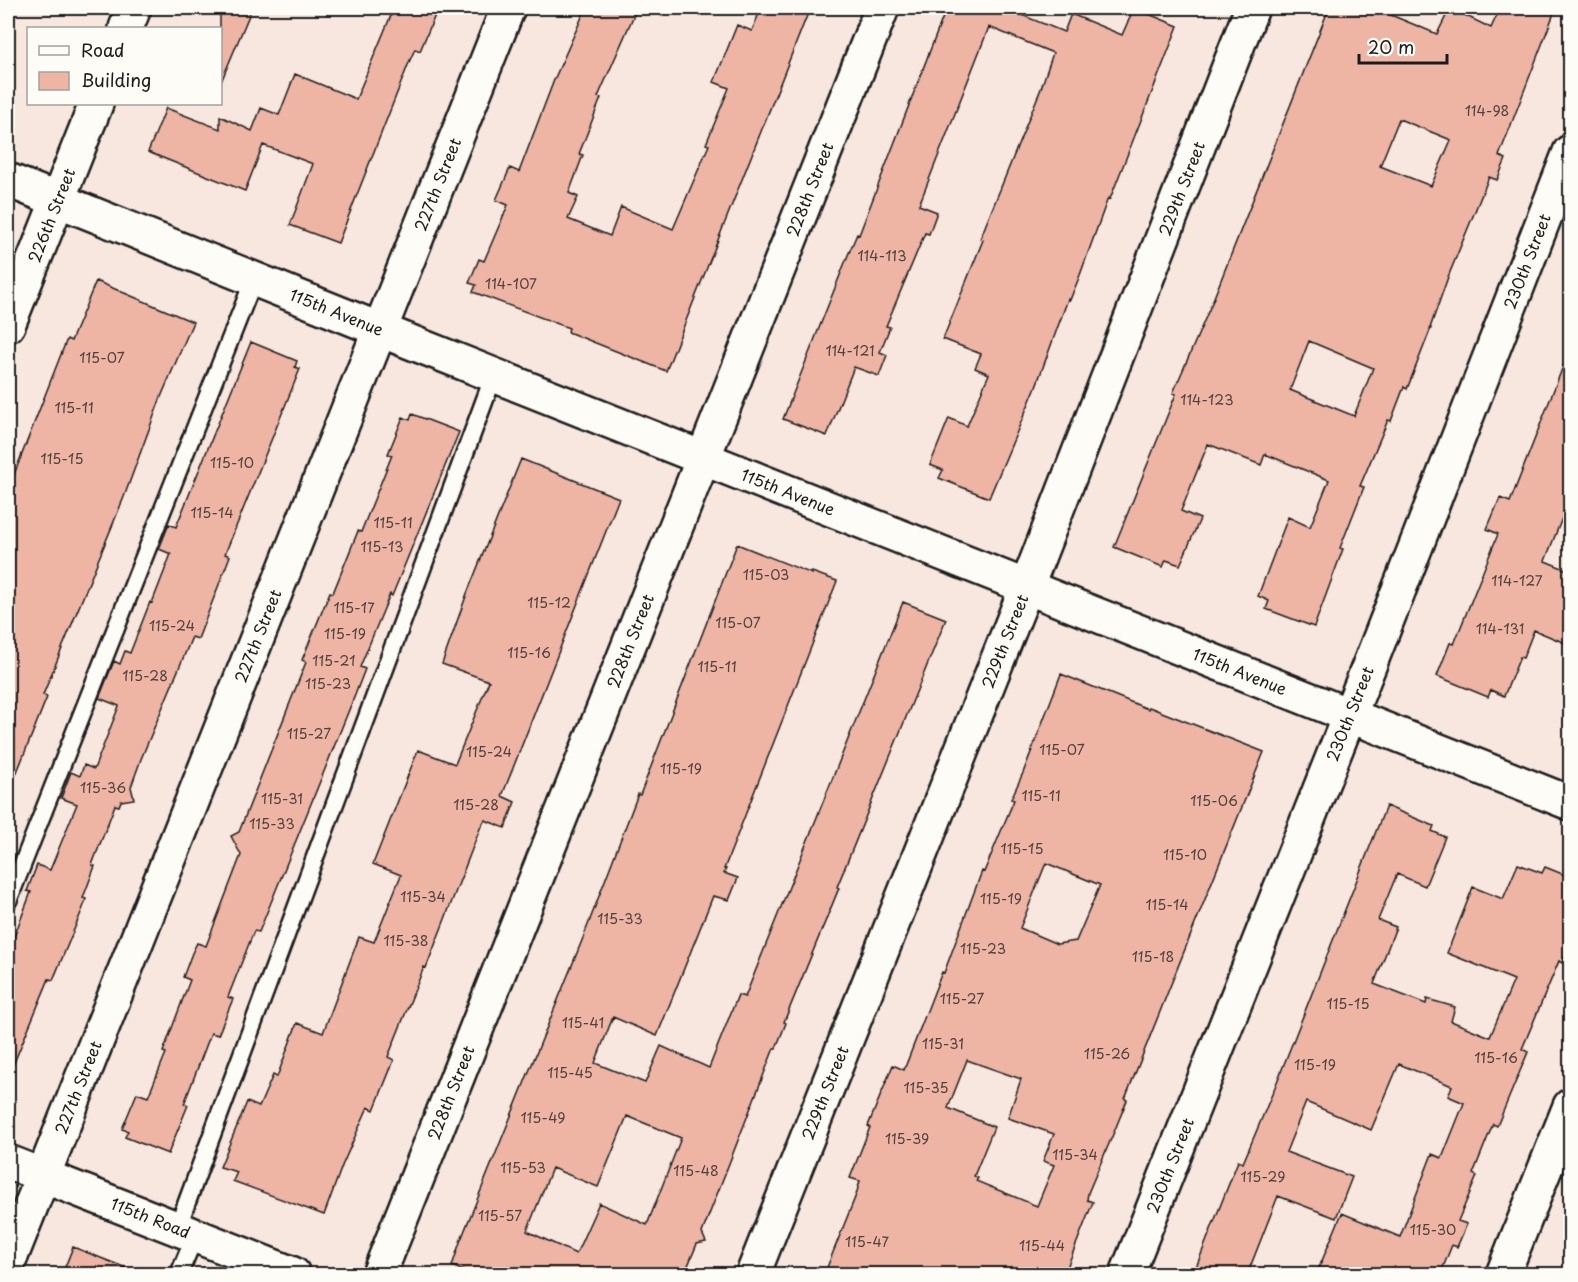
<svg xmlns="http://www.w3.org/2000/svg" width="1578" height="1282" font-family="'Playpen Sans',sans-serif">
<rect width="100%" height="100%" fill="#f8e7de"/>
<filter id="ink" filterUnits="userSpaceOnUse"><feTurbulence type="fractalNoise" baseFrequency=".0167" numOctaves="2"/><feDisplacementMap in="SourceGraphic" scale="12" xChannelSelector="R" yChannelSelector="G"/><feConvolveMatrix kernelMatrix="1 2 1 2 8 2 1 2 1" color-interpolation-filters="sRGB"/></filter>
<g filter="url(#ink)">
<path fill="#eeb5a5" stroke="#1c1c1c" stroke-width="1.5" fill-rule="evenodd" d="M220 8H252L221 82H220Z
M394 8H438L420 51 415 49 410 60 338 243 290 225 313 164 263 145 245 191 148 152 166 108 220 129V116L252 131 261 108 279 115 295 74 356 99Z
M586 8H637L598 97 601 98 579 154 583 155 569 193 578 197 568 219 610 236 621 207 673 229 709 145 706 144 729 88 714 82 737 25 752 31 761 8H810L666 371 568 332 569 328 473 292 476 285 469 283 479 259 484 261 508 205 496 200 510 168 519 172 554 80Z
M944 8H1004L1064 32 1071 14 1122 35 1134 8 1178 26 1110 199 1108 198 1080 275 1070 300 1068 299 1035 389 989 498 939 478 943 470 930 465 949 418 967 426 989 374 975 368 981 354 943 339 983 240 980 239 1040 91 1053 53 989 27 919 205 937 212 929 234 925 233 886 326 890 327 880 352 887 355 879 376 854 367 827 436 783 419 848 255 857 234 859 235 946 9Z
M1329 8H1388L1386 13 1437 34 1450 8 1491 28 1500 8H1556L1499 156 1506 159 1497 180 1489 177 1448 277 1430 328H1431L1407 389 1404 387 1391 421 1388 420 1360 486 1364 487 1340 548 1343 549 1314 627 1266 609 1269 601 1258 596 1288 517 1310 527 1329 480 1265 454 1261 465 1208 444 1181 511 1200 519 1180 565 1166 560 1163 567 1114 547 1176 394 1173 393 1211 305ZM1399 119 1451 140 1431 186 1380 166ZM1309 341 1373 368 1354 416 1290 390Z
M96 281 193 322 161 397 124 497 43 695 47 697 9 792H8V490L67 339 71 341Z
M251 342 297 361 295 367 300 369 225 554 230 556 198 639 192 637 141 759 131 787 134 799 121 801 119 806 115 805 92 865 95 866 83 898 86 899 83 908 53 980 49 979 8 1077V953L31 892 27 891 37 865 50 870 77 804 61 798 71 772 80 776 84 765 94 769 119 706 99 698 114 661 120 664 125 651 130 653 150 602 152 603 171 554 159 549 169 524 176 527Z
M1569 351 1570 498 1545 561 1570 571V645L1534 630 1523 658 1520 657 1504 696 1491 690 1488 697 1437 676 1450 643 1454 644 1498 534 1487 529 1500 498 1510 502Z
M412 414 459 432 392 596 390 594 360 667 365 669 355 695 259 932 254 931 228 997 233 999 218 1035 211 1033 184 1104 188 1105 168 1154 125 1137 128 1131 122 1129 137 1093 148 1097 166 1053 163 1052 190 980 183 977 192 953 197 943 206 946 241 855 231 836 239 832 306 662 302 660 330 592 333 593 358 531 361 532 392 455 388 454 403 417 410 420Z
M521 459 619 498 502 796 515 802 505 828 485 820 481 826 426 968 424 967 388 1057 394 1060 374 1110 368 1107 342 1166 324 1215 233 1181 237 1172 220 1167 247 1102 259 1107 273 1075 277 1077 297 1023 323 1033 359 937 374 942 401 875 373 864 418 750 455 764 489 681 442 664 466 596Z
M737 544 812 574V572L837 581 724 869H726L724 873 738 878 729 900 713 896 657 1036 613 1017 595 1063 645 1083 661 1046 709 1068 738 995 745 997 903 602 946 619 837 887 839 888 784 1022 786 1023 776 1048H774L707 1220 702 1233 706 1242 697 1244 684 1275H473L452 1266 460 1242 583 938 638 794 640 795ZM627 1116 681 1138 647 1225 599 1203 576 1254 527 1231 552 1168 598 1187Z
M1061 674 1148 709 1149 707 1264 752 1125 1099 1127 1100 1114 1132 1088 1193 1087 1200 1093 1202 1064 1275H824L856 1195 860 1181 850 1178 870 1127 868 1126 893 1065 904 1070 942 972 944 973 982 871 984 872 1014 800 1011 799 1023 773ZM1046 863 1100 885 1076 941 1057 944 1020 928ZM967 1060 1021 1079 1008 1118 1054 1134 1043 1161 1054 1165 1037 1206 976 1181 978 1178 974 1176 994 1127 948 1108Z
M1386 806 1434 826 1432 831 1445 837 1425 886 1397 874 1378 920 1396 927 1374 984 1426 1004 1427 999 1455 1007 1451 1021 1490 1037 1514 980 1447 953 1473 887 1503 899 1518 864 1542 873 1545 867 1570 877V942L1562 963 1559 961 1522 1049 1528 1052 1518 1076 1497 1126 1493 1124 1473 1174 1477 1176 1458 1221 1467 1224 1457 1247 1452 1245 1440 1275H1316L1342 1213 1400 1237 1432 1154 1442 1158 1464 1103 1448 1096 1452 1086 1399 1064 1371 1130 1306 1102 1286 1152 1352 1177 1336 1218 1278 1196 1247 1275H1193L1238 1161 1243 1163 1275 1087Z
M73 1247 139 1273V1275H65L68 1269 65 1267Z"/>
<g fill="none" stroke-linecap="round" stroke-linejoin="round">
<defs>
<path id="service" d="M8 901 254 279
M177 1229 494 375
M179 1274 195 1236"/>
<g id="minor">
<path d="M126 28 134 8"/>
<path id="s1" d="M8 325 96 104"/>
<path id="s2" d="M8 1162 293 1274"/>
<path id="s3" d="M8 1264 508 8"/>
<path id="s4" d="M379 1274 882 8"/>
<path id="s5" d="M753 1274 1027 586 1252 8"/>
<path id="s6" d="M1127 1274 1373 656 1570 152"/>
<path d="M1503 1274 1570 1106"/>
</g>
<g id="secondary">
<path id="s7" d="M8 180 403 339 1570 803"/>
</g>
</defs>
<use href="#service" stroke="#1c1c1c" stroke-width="21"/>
<use href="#minor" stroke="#1c1c1c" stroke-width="38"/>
<use href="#secondary" stroke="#1c1c1c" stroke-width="38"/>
<use href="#service" stroke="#fdfcf7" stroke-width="16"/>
<use href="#minor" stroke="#fdfcf7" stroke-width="33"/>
<use href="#secondary" stroke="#fdfcf7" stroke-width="33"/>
</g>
</g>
<g text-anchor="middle" stroke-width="4.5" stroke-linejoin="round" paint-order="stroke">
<g font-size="14" fill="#50423e">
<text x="1487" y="116">114-98</text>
<text x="882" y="261">114-113</text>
<text x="511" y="289">114-107</text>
<text x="850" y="356">114-121</text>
<text x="102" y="363">115-07</text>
<text x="1207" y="405">114-123</text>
<text x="74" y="413">115-11</text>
<text x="62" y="464">115-15</text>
<text x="232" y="468">115-10</text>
<text x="212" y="518">115-14</text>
<text x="393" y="528">115-11</text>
<text x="382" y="552">115-13</text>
<text x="766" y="580">115-03</text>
<text x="1517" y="586">114-127</text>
<text x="549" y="608">115-12</text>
<text x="354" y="613">115-17</text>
<text x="738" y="628">115-07</text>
<text x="172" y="631">115-24</text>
<text x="1500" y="634">114-131</text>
<text x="345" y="639">115-19</text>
<text x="529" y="658">115-16</text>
<text x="334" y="666">115-21</text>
<text x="717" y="672">115-11</text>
<text x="145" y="681">115-28</text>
<text x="328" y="689">115-23</text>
<text x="309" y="739">115-27</text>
<text x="1062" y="755">115-07</text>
<text x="489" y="757">115-24</text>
<text x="681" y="774">115-19</text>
<text x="103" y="793">115-36</text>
<text x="1041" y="801">115-11</text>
<text x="282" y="804">115-31</text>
<text x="1214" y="806">115-06</text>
<text x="476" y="810">115-28</text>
<text x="272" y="829">115-33</text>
<text x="1022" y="854">115-15</text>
<text x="1185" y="860">115-10</text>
<text x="423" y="902">115-34</text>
<text x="1001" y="904">115-19</text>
<text x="1167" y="910">115-14</text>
<text x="620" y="924">115-33</text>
<text x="406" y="946">115-38</text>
<text x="983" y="954">115-23</text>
<text x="1153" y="962">115-18</text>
<text x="962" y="1004">115-27</text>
<text x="1348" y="1009">115-15</text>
<text x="583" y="1028">115-41</text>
<text x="943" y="1049">115-31</text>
<text x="1107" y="1059">115-26</text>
<text x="1496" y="1063">115-16</text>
<text x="1315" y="1070">115-19</text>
<text x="570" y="1078">115-45</text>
<text x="926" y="1093">115-35</text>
<text x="543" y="1123">115-49</text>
<text x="907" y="1144">115-39</text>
<text x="1075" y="1160">115-34</text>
<text x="523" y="1173">115-53</text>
<text x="696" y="1176">115-48</text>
<text x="1263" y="1182">115-29</text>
<text x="500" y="1221">115-57</text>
<text x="1433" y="1235">115-30</text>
<text x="867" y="1247">115-47</text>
<text x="1042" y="1251">115-44</text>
</g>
<g font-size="16" fill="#1c1c1c" stroke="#fdfcf7">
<text dy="6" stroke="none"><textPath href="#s3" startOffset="1162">227th Street</textPath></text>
<text dy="6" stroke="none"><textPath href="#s4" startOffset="1167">228th Street</textPath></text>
<text dy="6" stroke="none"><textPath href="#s5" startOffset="1167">229th Street</textPath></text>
<text dy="6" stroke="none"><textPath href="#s1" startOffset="118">226th Street</textPath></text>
<text dy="6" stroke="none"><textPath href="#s6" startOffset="1089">230th Street</textPath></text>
<text dy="6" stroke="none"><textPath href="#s7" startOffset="354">115th Avenue</textPath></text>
<text dy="6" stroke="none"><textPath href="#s7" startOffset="840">115th Avenue</textPath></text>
<text dy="6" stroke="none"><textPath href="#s3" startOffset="676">227th Street</textPath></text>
<text dy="6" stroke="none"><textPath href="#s4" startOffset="681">228th Street</textPath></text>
<text dy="6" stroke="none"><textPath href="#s5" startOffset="681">229th Street</textPath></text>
<text dy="6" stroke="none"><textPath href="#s7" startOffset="1326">115th Avenue</textPath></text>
<text dy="6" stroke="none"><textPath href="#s6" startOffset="603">230th Street</textPath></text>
<text dy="6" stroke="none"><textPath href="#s3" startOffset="190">227th Street</textPath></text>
<text dy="6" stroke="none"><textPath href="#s4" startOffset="195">228th Street</textPath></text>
<text dy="6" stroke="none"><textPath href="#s5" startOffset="195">229th Street</textPath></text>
<text dy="6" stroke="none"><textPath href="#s6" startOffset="117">230th Street</textPath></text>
<text dy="6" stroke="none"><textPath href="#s2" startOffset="153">115th Road</textPath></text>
</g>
</g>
<rect width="1578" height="1282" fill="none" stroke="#fdfcf7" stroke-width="30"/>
<rect x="15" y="15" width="1548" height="1252" fill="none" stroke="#1c1c1c" stroke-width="2" filter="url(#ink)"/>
<rect x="27" y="27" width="195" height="78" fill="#fdfcf7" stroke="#a3a29f" stroke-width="1.5"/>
<rect x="39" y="46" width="30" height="9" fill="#fdfcf7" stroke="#a3a29f" stroke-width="1.5"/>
<text x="81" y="57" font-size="18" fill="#1c1c1c">Road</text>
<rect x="39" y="72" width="30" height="18" fill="#eeb5a5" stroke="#a3a29f" stroke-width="1.5"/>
<text x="81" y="87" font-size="18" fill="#1c1c1c">Building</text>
<path d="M1359 54v9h88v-9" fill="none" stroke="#1c1c1c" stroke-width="3"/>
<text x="1368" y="54" font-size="18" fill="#1c1c1c" stroke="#fdfcf7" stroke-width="4.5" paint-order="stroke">20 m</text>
</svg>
